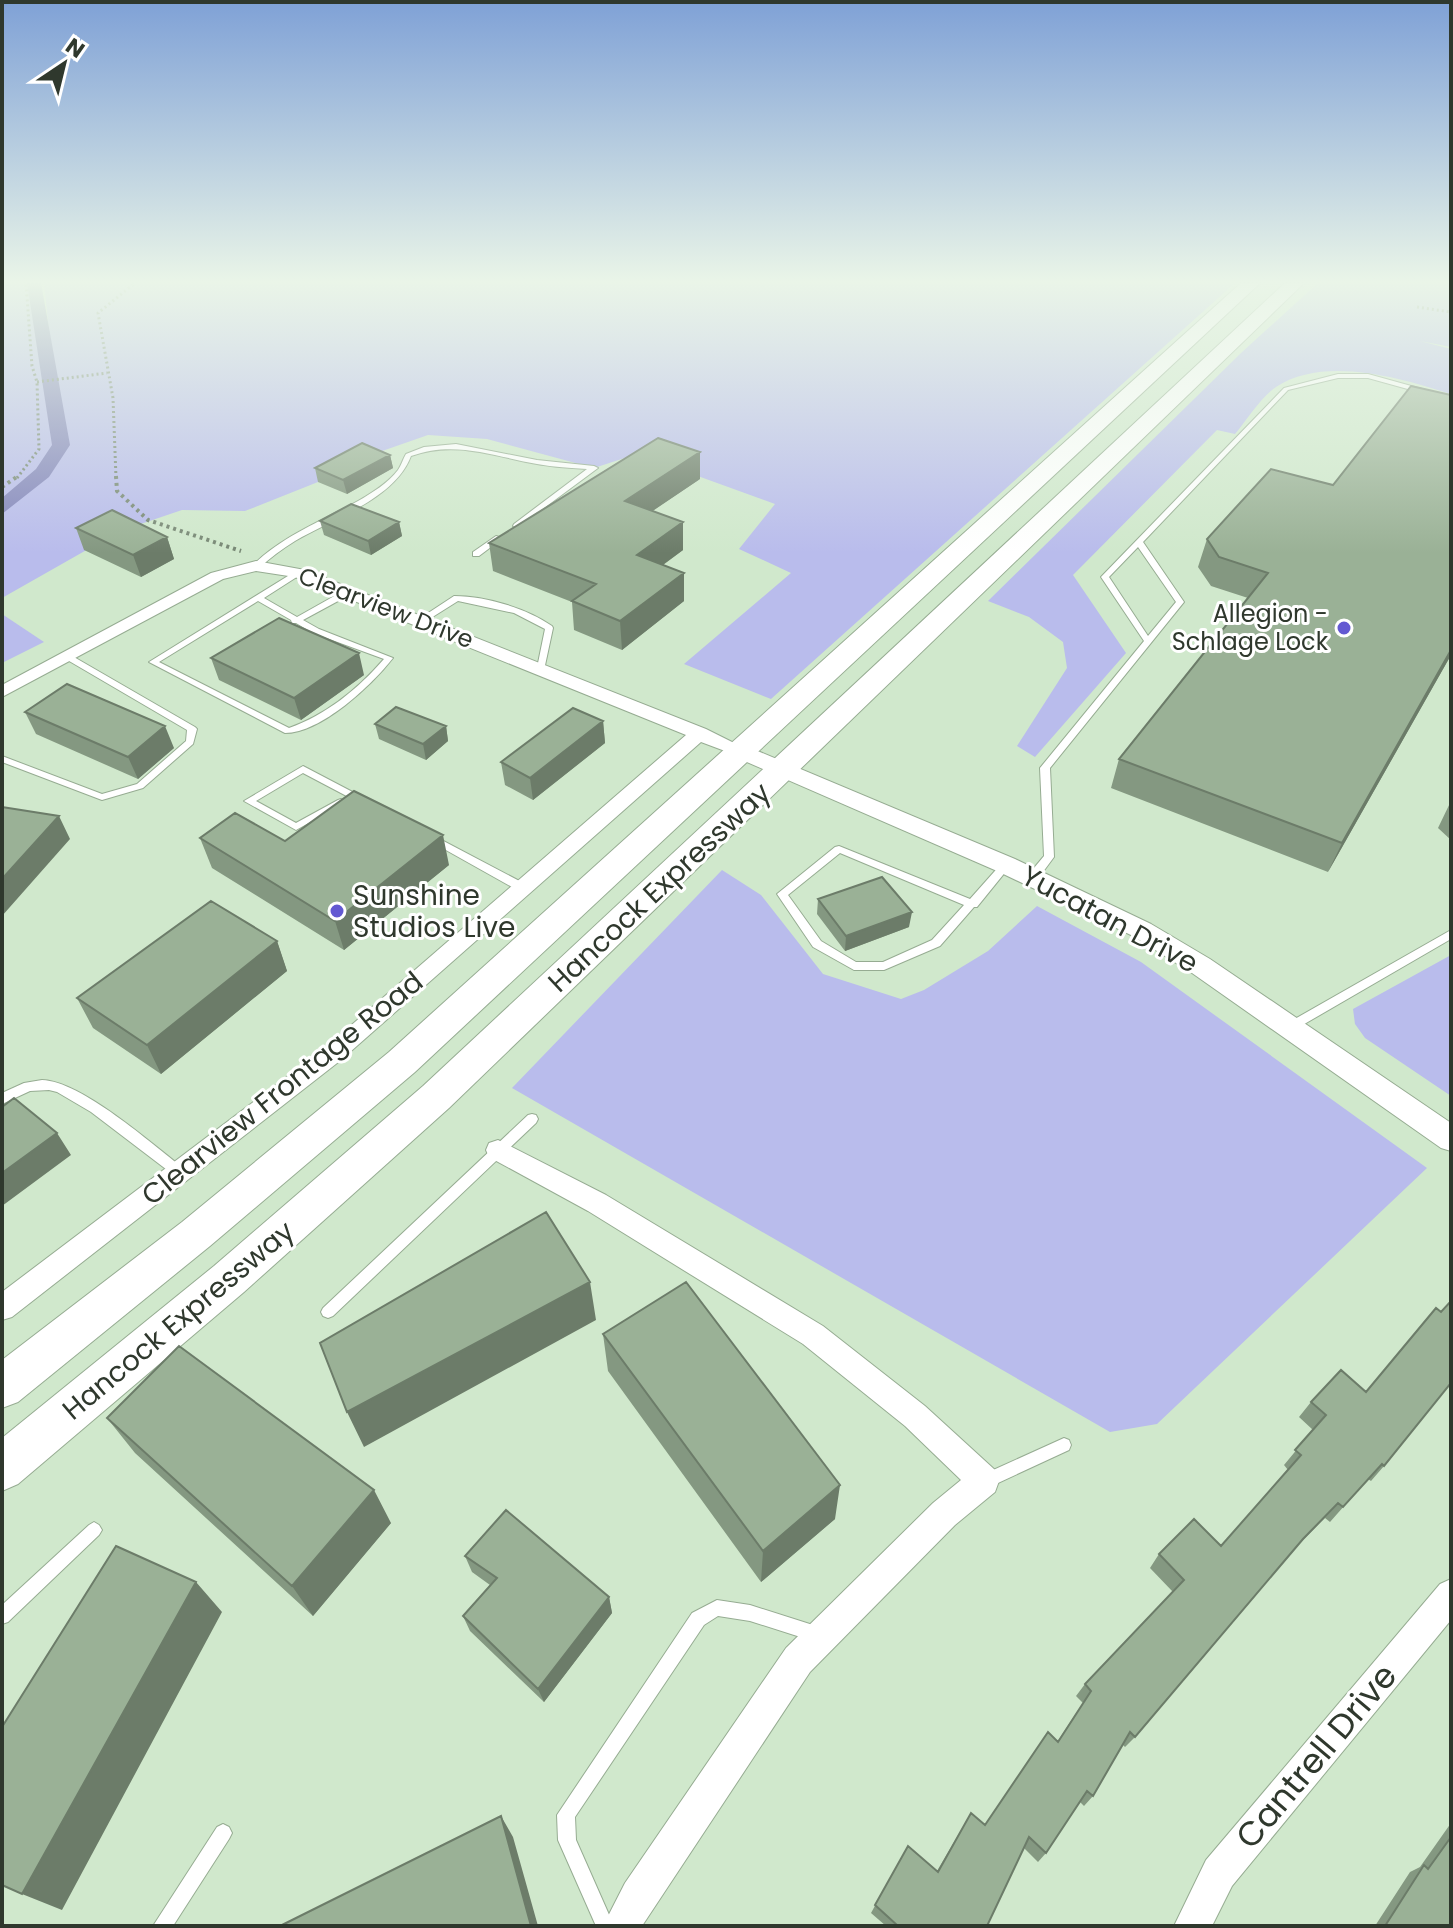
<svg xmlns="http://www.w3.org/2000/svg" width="1453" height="1928" font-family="Poppins,sans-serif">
<rect width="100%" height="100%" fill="#d0e8cc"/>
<path fill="#b9bcec" d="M2 283H33L59 430 44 283H1235L771 699 684 664 791 573 739 549 775 504 637 454 594 468 487 439 428 435 365 457 318 482 245 511 182 510 120 531 2 598Z
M1318 283H1451V347L1420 341 1451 349V394C1401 378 1324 355 1276 387 1260 398 1247 420 1235 434L1217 430 1073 575 1126 653 1035 757 1017 746 1067 668 1063 642 1029 617 988 601 1241 353Z
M2 614 44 642 2 663Z
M722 870 761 895 823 974 901 999 924 990 988 951 1037 906 1141 962 1427 1168 1157 1424 1110 1432 512 1088Z
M1451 955V1096L1365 1038 1355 1024 1353 1009Z"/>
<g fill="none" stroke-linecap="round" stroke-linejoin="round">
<path fill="#8385bc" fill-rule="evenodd" d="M27 283H41L70 445 49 477 2 514V498L36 469 52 445Z"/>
<defs>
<path id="service" d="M1338 374H1368L1451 397V401L1368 378H1338L1288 390 1143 542 1184 602 1050 768 1054 857 1037 880H1029L1028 877 1029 874 1044 856 1040 768 1144 641 1101 577 1284 388ZM1138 547 1176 602 1148 636 1109 577Z
M456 444 537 460 594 466 598 468 517 528 513 526 514 524 587 469C571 468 553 467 537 464 492 456 455 440 411 456 395 499 332 519 295 541 282 549 270 558 259 568L252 566C282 536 322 521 358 501 372 493 388 483 398 470 401 466 403 459 406 454L424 447Z
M496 536 503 538 479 556H473V552Z
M296 571 303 573 264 598 297 617 345 590H351V594L303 620 319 629 393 658C372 685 321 733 285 733L149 662ZM258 601 291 620 292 623H296L313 633 384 659C358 689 326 715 289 728L159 662Z
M454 596C485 596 526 608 552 626L553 628 544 670 541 671 537 668 545 629 514 613 458 601 423 623H417L416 621Z
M67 653 195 727 197 729 193 744 143 788 102 800 2 762V756L102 794 137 784 186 741 187 730 64 658 63 656Z
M303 766 364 798 366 800 361 803 358 802 303 773 256 801 296 823 338 800 341 799 346 802 296 830 244 801Z
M432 835 527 885 528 888 527 891H519L428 840 427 838Z
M839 846 970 899 1002 863 1006 862 1011 865 977 907H974L940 946 884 970H854L813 947 777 894 835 847ZM840 853 964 905 932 940 883 962H856L821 941 788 895Z
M1451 930V939L1294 1030H1286L1284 1027 1286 1024Z
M42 1080C81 1081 152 1144 183 1168L185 1172 183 1176 179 1177 175 1176 91 1112 57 1092 49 1090 30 1091 2 1104V1093L24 1083Z
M532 1114 536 1115 538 1119 536 1123 333 1316 328 1318 323 1316 321 1312 323 1308 528 1115Z
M1064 1438 1069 1440 1071 1445 1069 1450 985 1489 980 1486 977 1481 980 1476Z
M94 1522 99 1525 102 1530 99 1535 8 1622 2 1624V1605L89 1525Z
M717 1600 750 1605 816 1626 822 1628 824 1634 822 1640 816 1642 750 1621 718 1616 704 1625 575 1817 576 1840 614 1926H596L558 1840 557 1815 692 1613Z
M223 1824 229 1827 232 1833 229 1839 173 1926H153L217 1827Z"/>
<path id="minor" d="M256 561 305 570 706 729 750 751 741 757 701 742 341 1060 12 1317 2 1320V1292L325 1048 686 735 295 577 256 571 223 579 2 697V685L211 573Z
M498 1140 606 1195 823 1326 925 1406 995 1470 999 1481 995 1492 955 1525 810 1672 642 1926H603L625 1883 786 1648 933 1503 961 1480 905 1426 803 1344 588 1211 489 1157 486 1150 489 1143Z
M1451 1579V1620L1232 1886 1212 1926H1174L1206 1860 1440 1584Z"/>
<path id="tertiary" d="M741 744 1015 859 1151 924 1210 959 1451 1123V1151L1441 1148 1192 973 1133 936 997 871 733 756 730 751Z"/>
<path id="primary" d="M1241 283H1260L415 1072 210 1246 18 1402 2 1408V1360L182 1222 389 1052Z
M1285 283H1304L449 1108 244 1292 18 1484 2 1491V1438L214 1266 423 1086Z"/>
</defs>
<use href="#service" stroke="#96ac92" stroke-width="2"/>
<use href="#minor" stroke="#96ac92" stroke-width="2"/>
<use href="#tertiary" stroke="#96ac92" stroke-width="2"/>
<use href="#primary" stroke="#96ac92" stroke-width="2"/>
<path stroke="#788875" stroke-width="3" stroke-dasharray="2 3" stroke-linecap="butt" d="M1417 307 1451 312
M37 382 107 373
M17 478 39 449 37 382 32 366 26 283
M116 478 113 398 98 313 135 283"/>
<path stroke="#788875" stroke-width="4" stroke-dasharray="3 4" stroke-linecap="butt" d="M116 476 117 491 148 520 241 551
M2 487 18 476"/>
<use href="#service" fill="#fff" fill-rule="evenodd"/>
<use href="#minor" fill="#fff" fill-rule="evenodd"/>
<use href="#tertiary" fill="#fff" fill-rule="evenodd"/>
<use href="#primary" fill="#fff" fill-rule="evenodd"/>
</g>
<path fill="#849881" d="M390 455 393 468 347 494 318 482 315 468Z
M700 479 652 511 683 550 663 565 684 573V601L622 650 574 630 572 602 493 571 489 543Z
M320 521 399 522 402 536 371 555 324 535Z
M76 528 167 537 174 559 141 577 84 550Z
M1207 539 1451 655 1328 872 1111 788 1119 759 1248 598 1211 586 1198 567Z
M211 658 364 675 301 720 219 680Z
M25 712 174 748 138 779 36 734Z
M603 721 605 743 533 800 505 785 501 762Z
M375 724 446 726 448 741 426 760 379 739Z
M1451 801V840L1438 828Z
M200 838 285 841 449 865 344 950 212 868Z
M818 899 909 927 845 951 817 914Z
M277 941 287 971 161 1074 93 1028 77 998Z
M603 1334 835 1519 761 1582 608 1371Z
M1311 1402 1384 1466 1371 1481 1368 1479 1330 1522 1325 1518 1295 1548 1135 1737 1125 1747 1123 1745 1093 1796 1084 1806 1080 1802 1046 1853 1038 1862 1024 1848 987 1926H886L871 1913 908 1846 937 1871 971 1813 985 1825 1057 1742 1083 1703 1076 1696 1085 1684 1173 1592 1150 1568 1159 1554 1221 1546 1288 1470 1284 1465 1313 1430 1299 1417Z
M107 1418 391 1523 313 1616 135 1453Z
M465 1556 609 1597 612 1613 544 1702 470 1631 463 1616 490 1585 472 1572Z
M1451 1823V1926H1375L1410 1872 1420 1867Z"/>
<path fill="#6c7c69" d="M700 452V479L626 529 625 501Z
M390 455 393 468 347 494 343 480Z
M399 522 402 536 371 555 368 541Z
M683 522V550L638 583 637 555Z
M167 537 174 559 141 577 133 555Z
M684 573V601L622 650 620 621Z
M1451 650V655L1328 872 1342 843Z
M359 653 364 675 301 720 294 698Z
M603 721 605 743 533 800 530 778Z
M165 726 174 748 138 779 128 757Z
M446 726 448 741 426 760 423 744Z
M59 816 70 839 2 916V879Z
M443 835 449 865 344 950 335 921Z
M912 912 909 927 845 951 846 936Z
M277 941 287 971 161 1074 147 1045Z
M57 1133 71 1155 2 1206V1173Z
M590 1282 596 1320 364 1447 347 1412Z
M840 1485 835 1519 761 1582 763 1551Z
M374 1490 391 1523 313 1616 292 1586Z
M196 1582 222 1612 62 1910 22 1894Z
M609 1597 612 1613 544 1702 538 1689Z
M501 1816 513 1837 538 1926H531Z"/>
<path fill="#9ab196" stroke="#6c7c69" stroke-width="2" d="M1411 386 1451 395V650L1342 843 1119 759 1268 573 1219 557 1207 539 1271 469 1333 485Z
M658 438 700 452 625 501 683 522 637 555 684 573 620 621 572 601 596 584 489 543Z
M362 443 390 455 343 480 315 468Z
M351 504 399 522 368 541 320 521Z
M112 510 167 537 133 555 76 528Z
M279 618 359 653 294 698 211 658Z
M67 684 165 726 128 757 25 712Z
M396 707 446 726 423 744 375 724Z
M573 708 603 721 530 778 501 762Z
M354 791 443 835 335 921 200 838 235 813 285 841Z
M2 807 59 816 2 879Z
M882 877 912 912 846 936 818 899Z
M211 901 277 941 147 1045 77 998Z
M14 1098 57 1133 2 1173V1107Z
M546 1212 590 1282 347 1412 320 1343Z
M686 1282 840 1485 763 1551 603 1334Z
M1451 1301V1383L1384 1466 1382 1464 1343 1507 1338 1503 1303 1539 1135 1737 1130 1732 1093 1796 1087 1791 1046 1853 1029 1837 987 1926H898L875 1905 908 1846 938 1872 971 1813 985 1825 1048 1732 1058 1742 1091 1691 1085 1684 1184 1580 1159 1554 1194 1519 1221 1546 1301 1455 1295 1450 1326 1415 1311 1402 1341 1370 1366 1392 1436 1308 1441 1312Z
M179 1346 374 1490 292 1586 107 1418Z
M506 1510 609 1597 538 1689 463 1616 497 1578 465 1556Z
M116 1546 196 1582 22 1894 2 1885V1727Z
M501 1816 531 1926H280Z
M1451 1837V1926H1385L1424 1865 1428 1869Z"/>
<linearGradient id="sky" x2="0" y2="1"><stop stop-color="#7fa1d6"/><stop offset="0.51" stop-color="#eaf5e8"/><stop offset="1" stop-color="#eaf5e8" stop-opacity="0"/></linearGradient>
<rect width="1453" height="553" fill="url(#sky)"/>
<g fill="#6359d2" stroke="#fff" stroke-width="3">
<circle cx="1344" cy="628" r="8"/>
<circle cx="337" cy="911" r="8"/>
</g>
<g text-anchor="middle" stroke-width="6" stroke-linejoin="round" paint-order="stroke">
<g font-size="24" fill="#2f382d" stroke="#fff">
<text transform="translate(386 608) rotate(21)" y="8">Clearview Drive</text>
</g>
<g font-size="24" fill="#2f382d" stroke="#fff" text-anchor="end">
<text x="1328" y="622">Allegion -<tspan x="1328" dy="28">Schlage Lock</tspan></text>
</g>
<g font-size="28" fill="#2f382d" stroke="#fff">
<text transform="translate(659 887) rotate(-43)" y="10">Hancock Expressway</text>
<text transform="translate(1110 919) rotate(28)" y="10">Yucatan Drive</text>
<text transform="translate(282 1088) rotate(-39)" y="10">Clearview Frontage Road</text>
<text transform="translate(178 1320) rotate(-40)" y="10">Hancock Expressway</text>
</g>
<g font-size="28" fill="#2f382d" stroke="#fff" text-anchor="start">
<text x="353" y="905">Sunshine<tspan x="353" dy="32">Studios Live</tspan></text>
</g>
<g font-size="34" fill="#2f382d" stroke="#fff">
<text transform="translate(1316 1756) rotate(-50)" y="12">Cantrell Drive</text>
</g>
</g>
<rect width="1453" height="1928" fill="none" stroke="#2f382d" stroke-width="8"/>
<g transform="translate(64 64) rotate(35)" stroke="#ffffff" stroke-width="6" paint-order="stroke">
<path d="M0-6L14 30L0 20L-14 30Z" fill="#2f382d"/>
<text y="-12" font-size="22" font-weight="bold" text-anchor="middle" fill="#2f382d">N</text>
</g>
</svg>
